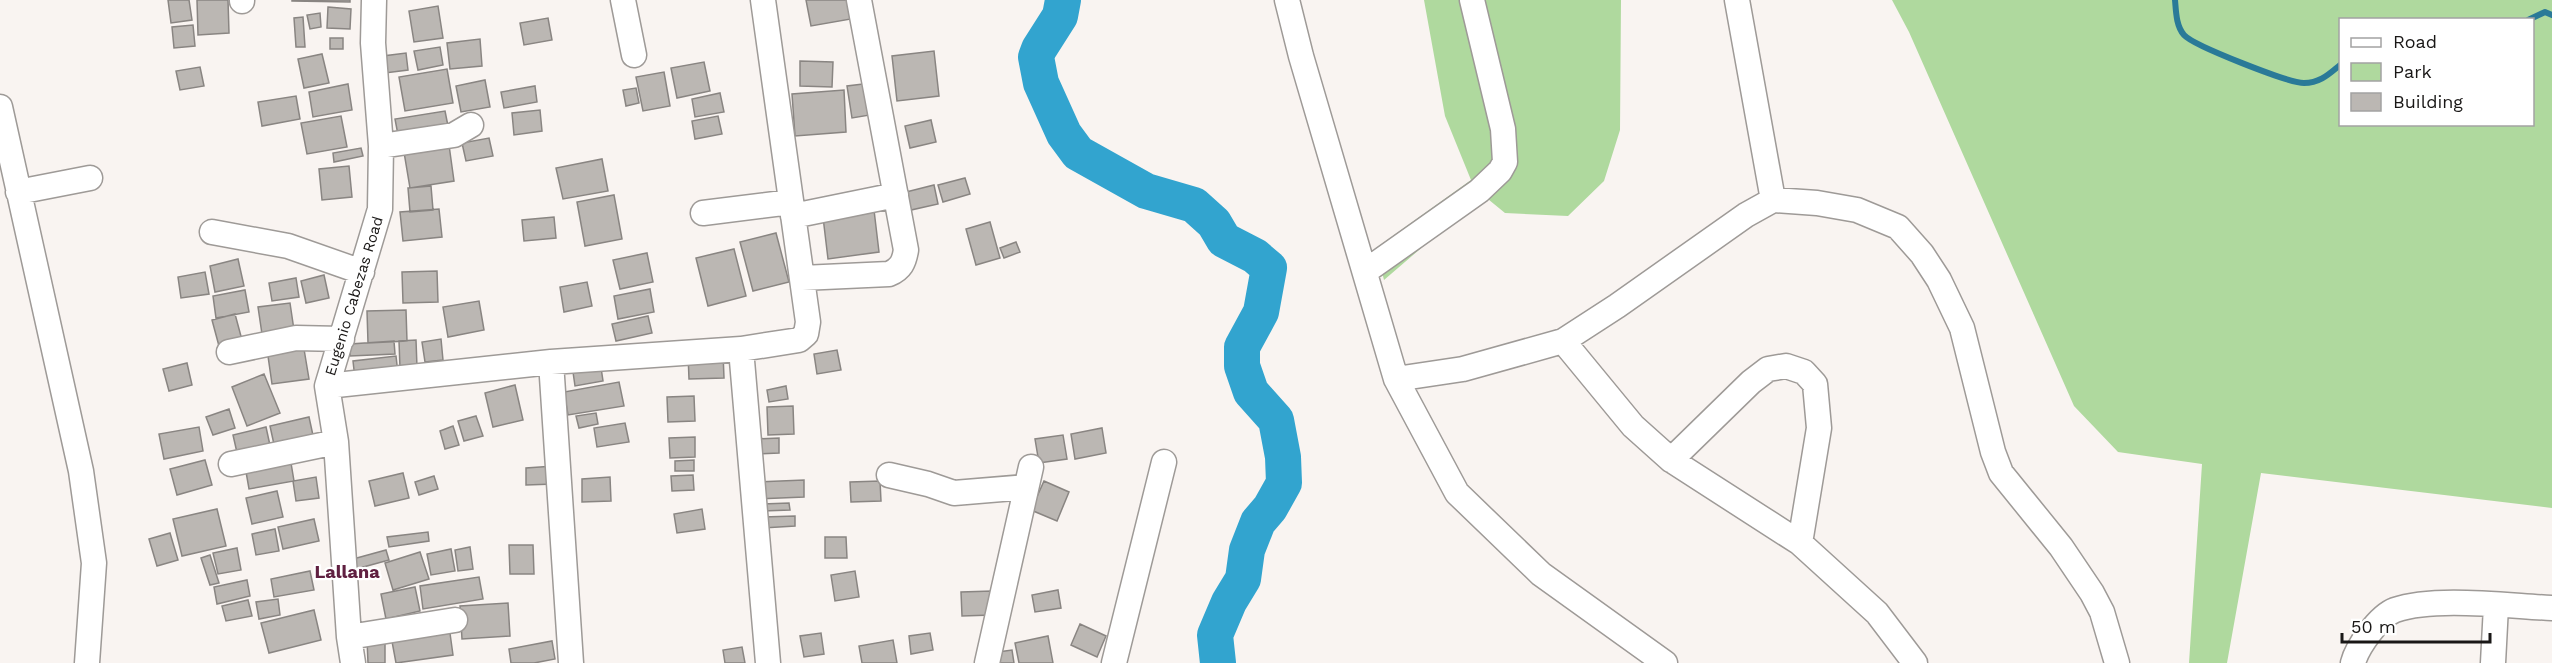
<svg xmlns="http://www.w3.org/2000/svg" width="2552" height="663" font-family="'Work Sans',sans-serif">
<rect width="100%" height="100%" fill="#f9f4f1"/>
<path fill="#afd99e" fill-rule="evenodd" d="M1424 0H1621L1620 130 1604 181 1568 216 1505 213 1483 195 1384 280 1376 248 1471 180 1445 116Z
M1892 0H2552V508L2261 473 2227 663H2189L2202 464 2118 452 2074 406 1909 32ZM2340 20H2532V124H2340Z"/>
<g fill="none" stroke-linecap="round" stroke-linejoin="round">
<path stroke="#2a7a98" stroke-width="6" d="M2175 0C2176 11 2176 26 2184 35 2194 46 2289 83 2304 83 2320 83 2329 74 2340 65
M2528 20 2545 12 2552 15"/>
<path stroke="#32a4cf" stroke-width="36" d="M1063 0 1060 16 1039 49 1036 57 1041 83 1064 134 1078 153 1146 191 1194 205 1214 223 1224 240 1255 256 1269 268 1261 312 1242 347V366L1251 392 1276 420 1283 457 1284 483 1270 508 1258 522 1247 550 1243 579 1229 602 1215 635 1218 663"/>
</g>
<path fill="#bbb7b3" stroke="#898582" stroke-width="1.5" d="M168 0H189L192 20 171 23Z
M197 0H228L229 33 198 35Z
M292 0H350V2L292 1Z
M806 0H848L851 19 811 26Z
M438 6 443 38 414 42 409 11Z
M328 7 351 9 350 29 327 28Z
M320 13 321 27 310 29 307 15Z
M303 17 305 47H296L294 18Z
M548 18 552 40 524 45 520 23Z
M193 25 195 46 174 48 172 27Z
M330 38H343V49H330Z
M480 39 482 66 450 69 447 43Z
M440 47 443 65 418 70 414 51Z
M934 51 939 96 897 101 892 56Z
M406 53 408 70 385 73 383 56Z
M322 54 329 83 304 88 298 59Z
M800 61 833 62 832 87 800 86Z
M704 62 710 91 677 98 671 68Z
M200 67 204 86 180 90 176 71Z
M447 69 453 103 405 111 399 77Z
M664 72 670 106 643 111 636 77Z
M485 80 490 107 461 112 456 86Z
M871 83 876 114 852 118 847 86Z
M348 84 352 110 313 117 309 92Z
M535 86 537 102 504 108 501 92Z
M636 88 639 103 626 106 623 90Z
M844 90 846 132 795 136 792 94Z
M720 93 724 112 695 117 692 99Z
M296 96 300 119 262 126 258 102Z
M540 110 542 131 514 135 512 113Z
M445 111 448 126 398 135 395 119Z
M341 116 347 147 307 154 301 123Z
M718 116 722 134 695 139 692 121Z
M931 120 936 142 910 148 905 126Z
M489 138 493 156 466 161 462 143Z
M449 145 454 181 410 188 404 152Z
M361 148 363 156 334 162 333 153Z
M602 159 608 191 563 199 556 168Z
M349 166 352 197 322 200 319 169Z
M965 178 970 194 943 202 938 185Z
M934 185 938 204 911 210 906 192Z
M431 186 433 210 410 212 408 188Z
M614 195 622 239 585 246 577 202Z
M439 209 442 237 403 241 400 212Z
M874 210 879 252 828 259 823 217Z
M554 217 556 238 524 241 522 220Z
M990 222 1000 258 976 265 966 229Z
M776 233 789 282 753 291 740 242Z
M1016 242 1020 252 1004 258 1000 248Z
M734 249 746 296 708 306 696 258Z
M647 253 653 282 620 289 613 260Z
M238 259 244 286 215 292 210 266Z
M437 271 438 302 403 303 402 272Z
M205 272 209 294 181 298 178 277Z
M324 275 329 298 306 303 301 281Z
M296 278 299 297 272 301 269 283Z
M587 282 592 306 564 312 560 287Z
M650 289 654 312 618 319 614 296Z
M245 290 249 312 216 318 213 296Z
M479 301 484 330 448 337 443 307Z
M290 303 294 330 262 334 258 307Z
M406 310 407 341 368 343 367 311Z
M235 314 242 340 219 346 212 320Z
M648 316 652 333 616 341 612 324Z
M441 339 443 360 425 362 422 342Z
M416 340 417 367 400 368 399 341Z
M394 341 395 354 350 356V344Z
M303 343 309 379 272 384 267 349Z
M837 350 841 370 817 374 814 354Z
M723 353 724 378 689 379 688 354Z
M396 356 398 374 355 379 353 361Z
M600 361 603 381 575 386 572 365Z
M187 363 192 385 169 391 163 369Z
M264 374 280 413 247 426 232 387Z
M619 382 624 406 568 415 564 392Z
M515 385 523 420 493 427 485 393Z
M786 386 788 399 769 402 767 390Z
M694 396 695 421 668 422 667 397Z
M793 406 794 434 768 435 767 407Z
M229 409 235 428 213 435 206 417Z
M596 413 598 424 579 428 576 416Z
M476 416 483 436 464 441 458 421Z
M309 417 314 440 275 449 270 426Z
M625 423 629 442 597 447 594 428Z
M453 426 459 445 445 449 440 431Z
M199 427 203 451 164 459 159 434Z
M266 427 271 450 238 457 233 435Z
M1102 428 1106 453 1075 459 1071 434Z
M1063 435 1067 459 1039 463 1035 439Z
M695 437V457L670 458 669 438Z
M779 438V453L754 454 753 439Z
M290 457 294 481 249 489 245 466Z
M205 460 212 485 177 495 170 469Z
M694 460V471H675V461Z
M554 466V484L526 485V468Z
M403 473 409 498 375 506 369 481Z
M693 475 694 490 672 491 671 476Z
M434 476 438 489 419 495 415 482Z
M316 477 319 498 296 501 293 481Z
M610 477 611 501 582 502V479Z
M804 480V497L756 499 755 482Z
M880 481 881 501 851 502 850 482Z
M1044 481 1069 492 1057 521 1031 510Z
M277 491 283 517 252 524 246 498Z
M789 503 790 510 761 511V504Z
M217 509 226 546 182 556 173 519Z
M702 509 705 529 677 533 674 514Z
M795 516V526L763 528V517Z
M314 519 319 541 283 549 278 527Z
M275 529 279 551 256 555 252 534Z
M428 532 429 541 389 547 387 537Z
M170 533 178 560 157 566 149 539Z
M825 537H846L847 558H825Z
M509 545H533L534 574H510Z
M470 547 473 569 458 571 455 550Z
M237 548 241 570 218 574 213 553Z
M451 549 455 571 431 575 427 554Z
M386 550 389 560 356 569 353 559Z
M420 552 429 579 393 590 385 563Z
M210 555 219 583 210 585 201 558Z
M310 571 314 590 274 597 271 579Z
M855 571 859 597 835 601 831 575Z
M479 577 483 599 423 609 420 586Z
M247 580 250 596 217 604 214 587Z
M415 587 420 611 386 619 381 594Z
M1058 590 1061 608 1035 612 1032 595Z
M992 591V615L962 616 961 592Z
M278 599 280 615 259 619 256 602Z
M248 600 252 616 226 621 222 606Z
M508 603 510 636 462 639 460 606Z
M314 610 321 640 269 653 261 623Z
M1080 624 1106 636 1097 657 1071 645Z
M449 626 453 655 396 663 391 636Z
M821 633 824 654 804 657 800 636Z
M930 633 933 650 911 654 909 636Z
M1048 636 1053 663H1019L1015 643Z
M385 638V663H368L367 639Z
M893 640 897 663H862L859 646Z
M552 641 555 659 534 663H511L509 649Z
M742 647 745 663H725L723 650Z
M1012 650 1014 663H993L991 653Z"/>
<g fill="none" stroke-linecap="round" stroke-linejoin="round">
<defs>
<path id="minor" d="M623 0 634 55
M763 0 808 322 806 334 799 340 741 349 768 663
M1287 0 1301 56 1396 379 1457 493 1541 574 1665 663
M1737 0 1773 200
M242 1V0
M0 107 81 471 94 563 87 663
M381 146 454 135 471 125
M18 192 90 178
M703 213 791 202
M793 216 896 195
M212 232 288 246 362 272
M1366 271 1479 191 1500 171 1505 162 1503 129 1472 0
M802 278 889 274C901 269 904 262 906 250L859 0
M1563 341 1633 426 1671 460 1800 543 1877 613 1915 663
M229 352 296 338 342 339
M551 362 571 663
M1396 379 1463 369 1563 341 1617 306 1746 215 1773 200 1817 203 1857 210 1898 227 1922 254 1939 280 1962 328 1993 452 2001 473 2061 547 2092 593 2102 612 2117 663
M327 386 551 362 741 349
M1671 460 1751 382 1768 369 1786 366 1804 372 1815 384 1819 428 1800 543
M231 464 336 442
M889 475 928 484 954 493 1026 487
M349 637 455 620
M353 663 349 637 336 442 327 386 380 209 381 146 373 43 374 0
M987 663 1031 467
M1114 663 1164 462
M2353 663C2357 647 2379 616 2395 610 2435 596 2508 606 2552 608
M2493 663 2496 606"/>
</defs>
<use href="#minor" stroke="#9e9a97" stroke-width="27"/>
<use href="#minor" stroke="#fff" stroke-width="24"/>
</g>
<g text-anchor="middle" stroke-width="4.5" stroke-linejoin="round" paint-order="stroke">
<g font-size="15" fill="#191716" stroke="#fff">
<text transform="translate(354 296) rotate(-73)" y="5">Eugenio Cabezas Road</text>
</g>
<g font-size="18" font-weight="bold" fill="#602041" stroke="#fff">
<text x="347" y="578">Lallana</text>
</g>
</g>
<rect x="2339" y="18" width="195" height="108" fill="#ffffff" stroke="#a3a2a2" stroke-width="1.5"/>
<rect x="2351" y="38" width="30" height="9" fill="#ffffff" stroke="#a3a2a2" stroke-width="1.5"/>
<text x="2393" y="48" font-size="18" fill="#191716">Road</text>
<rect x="2351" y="63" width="30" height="18" fill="#afd99e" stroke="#a3a2a2" stroke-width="1.5"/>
<text x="2393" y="78" font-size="18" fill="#191716">Park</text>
<rect x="2351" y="93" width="30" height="18" fill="#bbb7b3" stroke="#a3a2a2" stroke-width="1.5"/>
<text x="2393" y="108" font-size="18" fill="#191716">Building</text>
<path d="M2342 633v9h148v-9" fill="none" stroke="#191716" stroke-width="3"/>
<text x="2351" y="633" font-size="18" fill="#191716" stroke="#ffffff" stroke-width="4.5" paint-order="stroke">50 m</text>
</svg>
